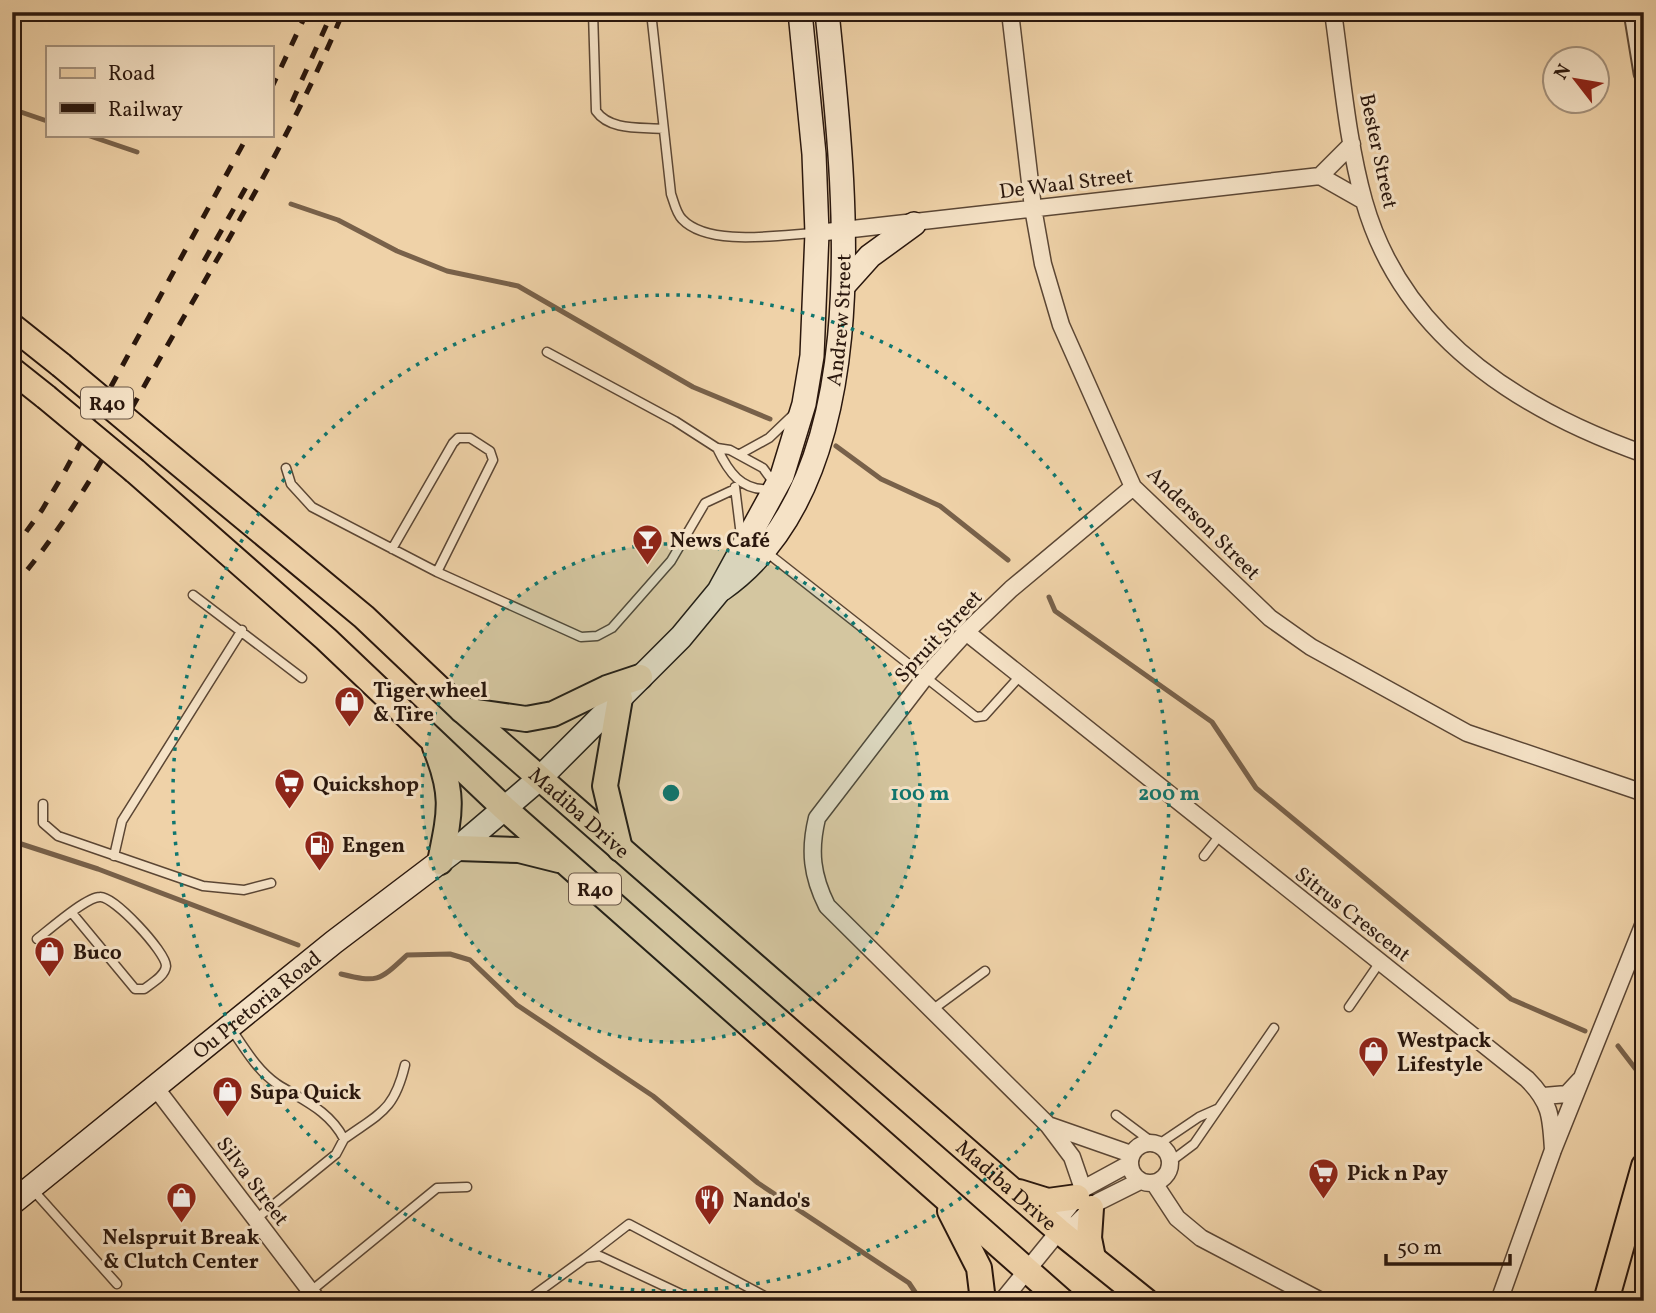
<svg xmlns="http://www.w3.org/2000/svg" width="1656" height="1313" font-family="Vollkorn,serif">
<rect width="100%" height="100%" fill="#efd2a8"/>
<filter id="stains"><feTurbulence type="fractalNoise" baseFrequency=".00286" numOctaves="4"/><feColorMatrix values="0 0 0 0 .2 0 0 0 0 .09 0 0 0 0 .02 0 0 0 .5 -.17"/></filter>
<radialGradient id="worn" r=".72"><stop offset=".6" stop-color="#630" stop-opacity="0"/><stop offset="1" stop-color="#630" stop-opacity=".3"/></radialGradient>
<g fill="none" stroke-linecap="round" stroke-linejoin="round">
<path stroke="#78614a" stroke-width="5" d="M12 109 47 121
M87 135 137 152
M291 204 338 220 397 251 447 271 518 286 693 387 770 419
M836 446 881 479 940 506 1008 560
M1049 597 1055 611 1212 722 1256 788 1511 999 1585 1031
M12 841 98 869 298 945
M341 974C378 983 379 981 407 955L450 954 470 960 517 1005 653 1096 758 1183 909 1283 921 1301
M1618 1046 1641 1076"/>
<defs>
<path id="service" d="M593 12 596 111C610 131 641 127 663 129
M651 12 671 194C674 202 676 213 682 219 708 247 779 235 814 233
M547 352 675 421 717 448 730 450 763 468 774 483
M717 448C728 471 741 492 771 489
M740 454 769 438 793 415
M286 468 291 484 312 507 437 572 581 637 597 636 612 628 671 561 705 503 735 489
M735 487 741 536
M392 549 453 443 458 438H470L490 451 493 460 437 572
M765 551 976 717 984 716 1020 676
M193 595 302 678
M43 804V823L58 836 203 886 244 890 271 883
M114 856 122 821 242 630
M1204 856 1220 835
M37 939C50 929 86 897 100 897 114 896 166 952 166 966 165 976 152 983 144 989H135L72 913
M1349 1007 1380 962
M932 1010 985 971
M232 1030C245 1049 257 1070 277 1084 302 1100 329 1110 344 1139L336 1154 256 1219
M1116 1115 1152 1142
M344 1139C380 1113 394 1111 405 1065
M1159 1144 1199 1117 1217 1109
M1170 1162 1194 1144 1274 1028
M33 1190 117 1284
M585 1258 629 1224 774 1301
M311 1291 437 1188 467 1187
M526 1301 585 1258 600 1256 696 1301"/>
<path id="minor" d="M1010 12 1033 208 1043 264 1061 325 1133 487 1270 618 1311 647 1467 733 1644 793
M1333 12C1342 75 1347 140 1364 201 1402 336 1519 410 1644 454
M1320 176 1364 201
M817 233 1320 176 1352 144
M966 632 1527 1079C1551 1103 1551 1117 1553 1150
M155 1087 318 1301
M1544 1096 1567 1094 1580 1080
M1048 1125 1072 1157 1083 1189
M1130 1163a20 20 0 1 1 40 0a20 20 0 1 1-40 0Z
M1131 1154 1048 1125 827 906C812 876 809 851 817 818L926 676 966 632 1011 589 1133 487
M1154 1183 1177 1218 1201 1238 1321 1301
M1059 1231 1076 1224 1098 1202 1140 1181
M1002 1301 1059 1231 1063 1214 1083 1189 1129 1164
M1499 1301 1553 1150 1644 923"/>
<path id="tertiary" d="M1634 12 1644 73"/>
<g id="secondary">
<path d="M844 285 870 256 914 224"/>
<path id="s1" d="M722 589C882 476 844 182 827 12"/>
<path id="s2" d="M12 1203 334 942 458 848 540 778 681 637 719 591 782 476 804 404 812 356 817 233 814 154 800 12"/>
</g>
<g id="primary">
<path d="M12 326 61 365"/>
<path d="M12 370 46 397"/>
<path id="s3" d="M153 442 364 617 462 710 638 864 1059 1231 1146 1301"/>
<path d="M135 471 326 639 504 808 1062 1301"/>
<path d="M620 698 605 786 620 849"/>
<path d="M462 710 526 719 553 714 607 688 640 677"/>
<path d="M435 747C455 795 450 813 440 862"/>
<path d="M458 848 519 850 559 860"/>
<path d="M1019 1192 1048 1201 1077 1197"/>
<path d="M1091 1208 1089 1238 1093 1258"/>
<path d="M950 1211 979 1268 983 1301"/>
<path d="M1606 1301 1644 1166"/>
</g>
</defs>
<use href="#service" stroke="#5b4634" stroke-width="11"/>
<use href="#minor" stroke="#5b4634" stroke-width="19"/>
<use href="#tertiary" stroke="#5b4634" stroke-width="23"/>
<use href="#secondary" stroke="#2a170d" stroke-width="26"/>
<use href="#primary" stroke="#2a170d" stroke-width="28"/>
<use href="#service" stroke="#f5e2c6" stroke-width="8"/>
<use href="#minor" stroke="#f5e2c6" stroke-width="16"/>
<use href="#tertiary" stroke="#f5e2c6" stroke-width="19"/>
<use href="#secondary" stroke="#f5e2c6" stroke-width="23"/>
<use href="#primary" stroke="#efd2a8" stroke-width="24"/>
<path stroke="#2a170d" stroke-width="5" stroke-dasharray="12 12" stroke-linecap="butt" d="M271 89 307 12
M292 102 331 15
M204 261 249 182
M12 551 42 510 65 471 248 135
M12 588C76 515 119 429 167 346 230 237 295 129 343 12"/>
<defs>
<path id="primary-bridge" d="M61 365 153 442
M46 397 135 471"/>
</defs>
<use href="#primary-bridge" stroke="#2a170d" stroke-width="28" stroke-linecap="butt"/>
<use href="#primary-bridge" stroke="#efd2a8" stroke-width="24"/>
</g>
<circle cx="671" cy="793" r="249" fill="#0f766e" fill-opacity=".12"/>
<g fill="none" stroke="#0f766e" stroke-width="3.5" stroke-dasharray="3.5 7">
<circle cx="671" cy="793" r="249"/>
<circle cx="671" cy="793" r="498"/>
</g>
<defs>
<symbol id="bar-pin" viewBox="-11 -11 22 30"><path d="M0 17L-7.5 6A9.5 9.5 0 1 1 7.5 6Z" fill="#8f2418" stroke="#f5e2c6"/><path d="M-6-5H6L.8 .8V4.5H3.5V6h-7V4.5H-.8V.8Z" fill="#fff"/></symbol>
<symbol id="shop-pin" viewBox="-11 -11 22 30"><path d="M0 17L-7.5 6A9.5 9.5 0 1 1 7.5 6Z" fill="#8f2418" stroke="#f5e2c6"/><path d="M-5-2.5h2.3a2.7 3.5 0 0 1 5.4 0H5L5.5 6h-11ZM-1.5-2.5h3a1.5 2.3 0 0 0-3 0Z" fill="#fff"/></symbol>
<symbol id="supermarket-pin" viewBox="-11 -11 22 30"><path d="M0 17L-7.5 6A9.5 9.5 0 1 1 7.5 6Z" fill="#8f2418" stroke="#f5e2c6"/><path d="M-6-5.5h2.5l.6 2H6L4.5 2H-2.5L-4.4-4H-6ZM-1.5 3.2a1.3 1.3 0 1 0 .1 0ZM3 3.2a1.3 1.3 0 1 0 .1 0Z" fill="#fff"/></symbol>
<symbol id="fuel-pin" viewBox="-11 -11 22 30"><path d="M0 17L-7.5 6A9.5 9.5 0 1 1 7.5 6Z" fill="#8f2418" stroke="#f5e2c6"/><path d="M-5.5-6h7V0h2V4h1.3V-2.5L3-4.5l.8-.8L6-3V5H2.5V1h-1V6h-7ZM-4.2-4.7v3.2H.2V-4.7Z" fill="#fff"/></symbol>
<symbol id="restaurant-pin" viewBox="-11 -11 22 30"><path d="M0 17L-7.5 6A9.5 9.5 0 1 1 7.5 6Z" fill="#8f2418" stroke="#f5e2c6"/><path d="M-5-6h1v4h1v-4h1v4h1v-4h1v5L-1.5 .5V6h-2V.5L-5-1ZM5-6V6H3V1.5H1.5Q1.5-4 5-6Z" fill="#fff"/></symbol>
</defs>
<g fill-rule="evenodd">
<use href="#bar-pin" x="630" y="522" width="35" height="47"/>
<use href="#shop-pin" x="332" y="684" width="35" height="47"/>
<use href="#supermarket-pin" x="272" y="766" width="35" height="47"/>
<use href="#fuel-pin" x="302" y="828" width="35" height="47"/>
<use href="#shop-pin" x="32" y="934" width="35" height="47"/>
<use href="#shop-pin" x="1356" y="1034" width="35" height="47"/>
<use href="#shop-pin" x="210" y="1074" width="35" height="47"/>
<use href="#supermarket-pin" x="1306" y="1156" width="35" height="47"/>
<use href="#shop-pin" x="164" y="1180" width="35" height="47"/>
<use href="#restaurant-pin" x="692" y="1182" width="35" height="47"/>
</g>
<g text-anchor="middle" stroke-width="6" stroke-linejoin="round" paint-order="stroke">
<g fill="#f5e2c6" stroke="#675444" stroke-width="2">
<rect x="81" y="387.5" width="52" height="31" rx="5"/>
<rect x="569" y="873.5" width="52" height="31" rx="5"/>
</g>
<g font-size="19" font-weight="bold" fill="#2a170d">
<text x="107" y="410">R40</text>
<text x="595" y="896">R40</text>
</g>
<g font-size="21" fill="#2a170d" stroke="#f5e2c6">
<text transform="translate(1379 151) rotate(78)" y="7">Bester Street</text>
<text transform="translate(1066 183) rotate(-7)" y="7">De Waal Street</text>
<text dy="7" stroke="none"><textPath href="#s1" startOffset="304">Andrew Street</textPath></text>
<text transform="translate(1204 523) rotate(45)" y="7">Anderson Street</text>
<text transform="translate(938 636) rotate(-47)" y="7">Spruit Street</text>
<text dy="7" stroke="none"><textPath href="#s3" startOffset="565">Madiba Drive</textPath></text>
<text transform="translate(1353 914) rotate(38)" y="7">Sitrus Crescent</text>
<text dy="7" stroke="none"><textPath href="#s2" startOffset="315">Ou Pretoria Road</textPath></text>
<text transform="translate(253 1181) rotate(53)" y="7">Silva Street</text>
<text dy="7" stroke="none"><textPath href="#s3" startOffset="1132">Madiba Drive</textPath></text>
</g>
<g font-size="21" font-weight="bold" fill="#2a170d" stroke="#f5e2c6" text-anchor="start">
<text x="670" y="547">News Café</text>
<text x="373" y="697">Tiger wheel<tspan x="373" dy="24">&amp; Tire</tspan></text>
<text x="313" y="791">Quickshop</text>
<text x="342" y="852">Engen</text>
<text x="73" y="959">Buco</text>
<text x="1397" y="1047">Westpack<tspan x="1397" dy="24">Lifestyle</tspan></text>
<text x="250" y="1099">Supa Quick</text>
<text x="1347" y="1180">Pick n Pay</text>
<text x="733" y="1207">Nando's</text>
<text x="181" y="1244" text-anchor="middle">Nelspruit Break<tspan x="181" dy="24">&amp; Clutch Center</tspan></text>
</g>
</g>
<circle cx="671" cy="793" r="10" fill="#0f766e" stroke="#f5e2c6" stroke-width="3.5"/>
<g font-size="21" text-anchor="middle" font-weight="bold" fill="#0f766e" stroke="#f5e2c6" stroke-width="6" stroke-linejoin="round" paint-order="stroke">
<text x="920" y="800">100 m</text>
<text x="1169" y="800">200 m</text>
</g>
<rect width="1656" height="1313" fill="none" stroke="#efd2a8" stroke-width="42"/>
<rect x="14" y="14" width="1628" height="1285" fill="none" stroke="#2a170d" stroke-width="3.5"/>
<rect x="21" y="21" width="1614" height="1271" fill="none" stroke="#2a170d" stroke-width="2"/>
<rect x="46" y="46" width="228" height="91" fill="#f5e2c6" stroke="#a4917c" stroke-width="2"/>
<rect x="60" y="68" width="35" height="10" fill="#efd2a8" stroke="#a4917c" stroke-width="2"/>
<text x="108" y="80" font-size="21" fill="#2a170d">Road</text>
<rect x="60" y="103" width="35" height="10" fill="#2a170d" stroke="#a4917c" stroke-width="2"/>
<text x="108" y="116" font-size="21" fill="#2a170d">Railway</text>
<g transform="translate(1576 80) rotate(301)"><circle r="33" fill="#f5e2c6" stroke="#a4917c" stroke-width="2"/>
<path d="M0-5L12 26L0 18L-12 26Z" fill="#8f2418"/>
<text y="-10" font-size="19" font-weight="bold" text-anchor="middle" fill="#2a170d">N</text>
</g>
<path d="M1386 1254v10h124v-10" fill="none" stroke="#2a170d" stroke-width="3.5"/>
<text x="1397" y="1254" font-size="21" fill="#2a170d" stroke="#f5e2c6" stroke-width="5" paint-order="stroke">50 m</text>
<rect width="100%" height="100%" filter="url(#stains)"/>
<rect width="100%" height="100%" fill="url(#worn)"/>
</svg>
